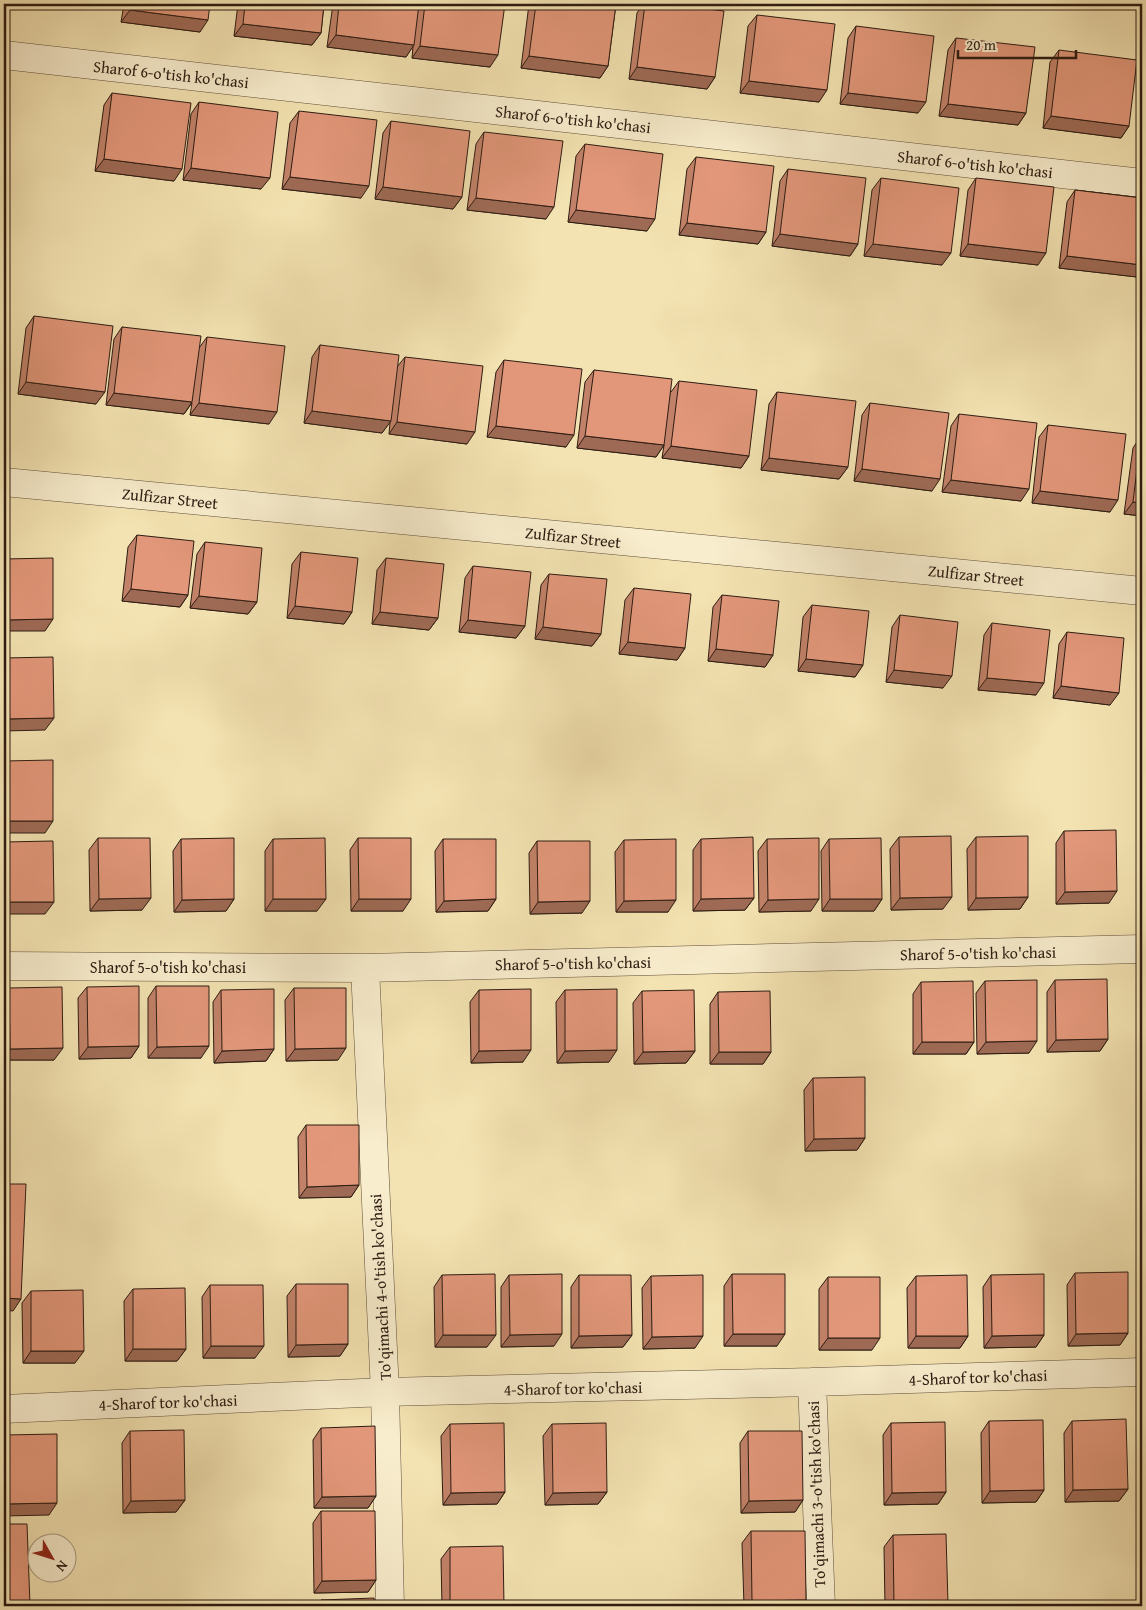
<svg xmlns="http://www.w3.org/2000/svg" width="1146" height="1610" font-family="'Gentium Book Plus',serif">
<rect width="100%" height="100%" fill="#f4e3b2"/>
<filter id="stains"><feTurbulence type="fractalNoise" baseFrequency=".004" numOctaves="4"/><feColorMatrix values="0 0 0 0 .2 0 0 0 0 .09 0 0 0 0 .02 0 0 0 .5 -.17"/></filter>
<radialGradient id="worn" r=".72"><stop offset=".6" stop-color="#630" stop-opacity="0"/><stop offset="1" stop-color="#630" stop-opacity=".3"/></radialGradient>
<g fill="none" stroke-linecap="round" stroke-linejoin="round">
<defs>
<path id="street" d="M4 55 1142 183
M4 482 1142 591
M4 966 365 968 1142 949
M365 968 385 1392 390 1606
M812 1382 821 1606
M4 1409 385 1392 812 1382 1142 1372"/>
</defs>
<use href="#street" stroke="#5f4e3a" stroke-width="29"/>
<use href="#street" stroke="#f8edcd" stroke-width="28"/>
</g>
<path fill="#c28269" stroke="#2d1c12" d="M124 4H210L200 32 121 22Z
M238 4H324L321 33 312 45 234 36Z
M333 4H505L490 67 412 58 413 46 406 57 327 47Z
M529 4H616L608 66 600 78 521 68Z
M643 4H666L715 77 707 89 629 79 637 13Z
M757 15 819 102 740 93 748 26Z
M856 26 918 113 840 104 848 38Z
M956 38 1026 113 1018 125 939 116 948 50Z
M1059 50 1129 126 1121 138 1043 128 1050 62Z
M112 93 174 181 95 171 104 105Z
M199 102 261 189 183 180 191 114Z
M299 111 361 198 282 189 290 123Z
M391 121 462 197 453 209 375 199 383 133Z
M484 132 546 219 467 210 476 144Z
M585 144 647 231 568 222 576 156Z
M696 157 766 232 758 244 679 235 687 169Z
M788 169 858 244 850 256 772 246 780 181Z
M881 178 942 265 864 256 872 190Z
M976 178 1038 265 960 256 968 190Z
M1075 190 1142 198V269L1137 277 1059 268 1067 202Z
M34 316 96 404 18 394 26 328Z
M122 327 199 348 207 337 269 424 190 415 192 403 184 414 106 405 114 339Z
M320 345 397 367 405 357 467 444 389 434 390 422 382 433 304 423 312 357Z
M504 360 566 447 487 437 496 372Z
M594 370 671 392 679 381 749 456 741 468 662 458 664 445 656 457 577 448 585 382Z
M777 392 848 467 839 479 761 470 769 404Z
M870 403 932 491 854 481 862 415Z
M959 414 1021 501 942 492 951 426Z
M1048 425 1110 512 1032 503 1039 437Z
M1141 436H1142V516L1124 514 1133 448Z
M137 535 188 595 180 607 122 601 128 547Z
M205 542 257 602 248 614 190 608 197 554Z
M301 552 352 612 344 624 287 618 292 564Z
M386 558 438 618 429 630 372 624 377 570Z
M473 566 525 626 516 638 459 632 465 578Z
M549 574 601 634 592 646 535 639 541 585Z
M634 588 685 648 677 660 619 654 625 600Z
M722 595 773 655 765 667 708 661 713 607Z
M812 605 863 665 855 677 798 671 803 617Z
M900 615 943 688 886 682 892 627Z
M992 623 1036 695 978 690 984 635Z
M1067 632 1110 705 1053 698 1059 644Z
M1064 831 1109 903 1056 904V843Z
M899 837 943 909 891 910 890 849Z
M976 837 1028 897 1020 909 968 910 967 849Z
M98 838 142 910 90 911 89 850Z
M358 838 403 911H351L350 850Z
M181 839 234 899 226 911 174 912 173 851Z
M273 839 317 911H265V851Z
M443 839 496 899 488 911 436 912 435 851Z
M701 839 754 898 745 910 693 911V850Z
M767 839 811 911 759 912 758 851Z
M829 839 882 899 874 911H822L821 851Z
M624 840 668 912H616L615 852Z
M537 841 582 913 530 914 529 853Z
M1055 980 1108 1039 1100 1051 1047 1052V992Z
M985 981 1029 1053 977 1054 976 993Z
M921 982 974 1042 966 1054H913V994Z
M156 986 201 1058H148V998Z
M87 987 139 1046 131 1058 79 1059 78 998Z
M9 988 54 1060H4V996Z
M294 988 338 1060 286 1061 285 1000Z
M221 990 274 1049 266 1061 214 1063 213 1002Z
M479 990 523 1062 471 1063 470 1002Z
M565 990 609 1062 557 1063 556 1002Z
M642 991 695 1051 686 1063 634 1064 633 1003Z
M718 992 771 1052 763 1064H710V1004Z
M813 1078 865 1138 857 1150 805 1151 804 1090Z
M306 1125 359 1185 351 1197 299 1198 298 1137Z
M1075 1273 1128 1333 1120 1345 1068 1346 1067 1285Z
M732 1274 777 1346H724V1286Z
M442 1275 487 1347H435L434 1287Z
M509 1275 554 1346 501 1347V1287Z
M579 1275 632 1335 623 1347 571 1348V1287Z
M991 1275 1044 1335 1036 1347 984 1348 983 1287Z
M651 1276 695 1348 643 1349 642 1288Z
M916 1276 968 1336 960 1348H908L907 1288Z
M828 1277 872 1350H819V1289Z
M296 1284 348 1344 340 1356 288 1357 287 1296Z
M210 1285 255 1358H203L202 1297Z
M133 1289 186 1349 177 1361H125L124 1301Z
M31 1291 75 1363H23L22 1303Z
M989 1421 1044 1490 1036 1502 982 1503 981 1433Z
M1072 1421 1128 1489 1119 1501 1065 1502 1064 1433Z
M891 1423 946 1492 938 1504 884 1505 883 1435Z
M450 1424 505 1492 497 1504 443 1505 441 1436Z
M552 1424 607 1492 598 1504 545 1505 543 1436Z
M321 1428 376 1496 368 1508H314L313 1440Z
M130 1431 185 1500 176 1512 123 1513 122 1443Z
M748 1431 803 1500 795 1512 741 1513 740 1443Z
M321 1511 376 1580 368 1592 314 1593 313 1523Z
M751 1531 801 1606H744L742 1543Z
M893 1535 948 1604 946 1606H885L884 1547Z
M450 1547 504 1606H442L441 1559Z
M321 1600 375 1606H316Z"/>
<path fill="#9e6a55" stroke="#2d1c12" d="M130 10 208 20 200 32 121 22Z
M243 24 321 33 312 45 234 36Z
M336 35 414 45 406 57 327 47Z
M420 46 498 55 490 67 412 58Z
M529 56 608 66 600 78 521 68Z
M637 67 715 77 707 89 629 79Z
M749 81 827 90 819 102 740 93Z
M848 93 926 102 918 113 840 104Z
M948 104 1026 113 1018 125 939 116Z
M1051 116 1129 126 1121 138 1043 128Z
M104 159 182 169 174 181 95 171Z
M191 168 270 178 261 189 183 180Z
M290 177 369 186 361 198 282 189Z
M383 187 462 197 453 209 375 199Z
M476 198 554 207 546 219 467 210Z
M576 210 655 219 647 231 568 222Z
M687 223 766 232 758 244 679 235Z
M780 234 858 244 850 256 772 246Z
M873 244 951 253 942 265 864 256Z
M968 244 1046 253 1038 265 960 256Z
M1067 256 1142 265V269L1137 277 1059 268Z
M26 382 105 392 96 404 18 394Z
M114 393 192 402 184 414 106 405Z
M199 403 277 412 269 424 190 415Z
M312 411 391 421 382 433 304 423Z
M397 422 475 432 467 444 389 434Z
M496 426 574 435 566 447 487 437Z
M585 436 664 445 656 457 577 448Z
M671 446 749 456 741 468 662 458Z
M769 458 848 467 839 479 761 470Z
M862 469 940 479 932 491 854 481Z
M951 480 1029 489 1021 501 942 492Z
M1040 491 1118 500 1110 512 1032 503Z
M1133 502 1142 503V516L1124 514Z
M131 589 188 595 180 607 122 601Z
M199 596 257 602 248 614 190 608Z
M295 606 352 612 344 624 287 618Z
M380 612 438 618 429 630 372 624Z
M53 619 45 631H4V620Z
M468 620 525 626 516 638 459 632Z
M543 627 601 634 592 646 535 639Z
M628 642 685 648 677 660 619 654Z
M716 649 773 655 765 667 708 661Z
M806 659 863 665 855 677 798 671Z
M894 670 952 676 943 688 886 682Z
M987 678 1044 683 1036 695 978 690Z
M1061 686 1119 693 1110 705 1053 698Z
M54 718 45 730 4 731V719Z
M4 821H53L45 833H4Z
M1117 891 1109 903 1056 904 1065 892Z
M952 897 943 909 891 910 900 898Z
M1028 897 1020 909 968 910 976 898Z
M151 898 142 910 90 911 99 899Z
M754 898 745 910 693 911 701 899Z
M234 899 226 911 174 912 182 900Z
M273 899H326L317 911H265Z
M359 899H411L403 911H351Z
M496 899 488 911 436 912 444 901Z
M819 899 811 911 759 912 768 900Z
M830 899H882L874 911H822Z
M676 900 668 912H616L624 901Z
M590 901 582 913 530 914 538 902Z
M4 902H54L45 914H4Z
M1108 1039 1100 1051 1047 1052 1056 1040Z
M1037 1041 1029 1053 977 1054 986 1042Z
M922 1042H974L966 1054H913Z
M139 1046 131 1058 79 1059 88 1047Z
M209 1046 201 1058H148L157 1047Z
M63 1048 54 1060H4V1058L10 1049Z
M346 1048 338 1060 286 1061 295 1049Z
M274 1049 266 1061 214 1063 222 1051Z
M531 1050 523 1062 471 1063 479 1051Z
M617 1050 609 1062 557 1063 565 1051Z
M695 1051 686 1063 634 1064 643 1052Z
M719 1052H771L763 1064H710Z
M865 1138 857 1150 805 1151 814 1139Z
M359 1185 351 1197 299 1198 307 1187Z
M4 1298 21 1299 13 1311 4 1310Z
M1128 1333 1120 1345 1068 1346 1076 1334Z
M562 1334 554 1346 501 1347 510 1335Z
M733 1334H785L777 1346H724Z
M443 1335H496L487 1347H435Z
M632 1335 623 1347 571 1348 579 1336Z
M1044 1335 1036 1347 984 1348 992 1336Z
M703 1336 695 1348 643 1349 652 1337Z
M916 1336H968L960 1348H908Z
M828 1338H880L872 1350H819Z
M348 1344 340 1356 288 1357 296 1345Z
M211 1346H264L255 1358H203Z
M133 1349H186L177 1361H125Z
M31 1351H84L75 1363H23Z
M1128 1489 1119 1501 1065 1502 1073 1490Z
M1044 1490 1036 1502 982 1503 990 1491Z
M505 1492 497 1504 443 1505 451 1493Z
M607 1492 598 1504 545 1505 553 1493Z
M946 1492 938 1504 884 1505 892 1493Z
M376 1496 368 1508H314L322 1497Z
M185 1500 176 1512 123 1513 131 1501Z
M803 1500 795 1512 741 1513 749 1501Z
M57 1503 49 1515 4 1516V1504Z
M376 1580 368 1592 314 1593 322 1581Z
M806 1600 801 1606H748L752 1601Z
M948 1604 946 1606H893L894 1605Z"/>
<path fill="#e2977a" stroke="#2d1c12" d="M131 4H210L208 20 130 10Z
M245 4H324L321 33 243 24Z
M339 4H419L414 45 336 35Z
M425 4H505L498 55 420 46Z
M536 4H616L608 66 529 56Z
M645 4H666L724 11 715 77 637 67Z
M757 15 835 24 827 90 749 81Z
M856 26 934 36 926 102 848 93Z
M956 38 1035 47 1026 113 948 104Z
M1059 50 1137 60 1129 126 1051 116Z
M112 93 191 103 182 169 104 159Z
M199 102 278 112 270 178 191 168Z
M299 111 377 120 369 186 290 177Z
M391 121 470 131 462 197 383 187Z
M484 132 563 141 554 207 476 198Z
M585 144 663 154 655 219 576 210Z
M696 157 774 166 766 232 687 223Z
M788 169 866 178 858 244 780 234Z
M881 178 959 188 951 253 873 244Z
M976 178 1054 187 1046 253 968 244Z
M1075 190 1142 198V265L1067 256Z
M34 316 113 326 105 392 26 382Z
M122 327 201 336 192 402 114 393Z
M207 337 285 346 277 412 199 403Z
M320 345 399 355 391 421 312 411Z
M405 357 483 366 475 432 397 422Z
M504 360 582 369 574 435 496 426Z
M594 370 672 379 664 445 585 436Z
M679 381 757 390 749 456 671 446Z
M777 392 856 401 848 467 769 458Z
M870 403 949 413 940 479 862 469Z
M959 414 1037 423 1029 489 951 480Z
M1048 425 1126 434 1118 500 1040 491Z
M1141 436H1142V503L1133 502Z
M137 535 194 541 188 595 131 589Z
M205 542 262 548 257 602 199 596Z
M301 552 358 558 352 612 295 606Z
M53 558V619L4 620V559Z
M386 558 444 564 438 618 380 612Z
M473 566 531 572 525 626 468 620Z
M549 574 607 579 601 634 543 627Z
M634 588 691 594 685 648 628 642Z
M722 595 779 601 773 655 716 649Z
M812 605 869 611 863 665 806 659Z
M900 615 958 622 952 676 894 670Z
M992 623 1050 630 1044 683 987 678Z
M1067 632 1124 638 1119 693 1061 686Z
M53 657 54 718 4 719V658Z
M53 760V821H4V761Z
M1116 830 1117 891 1065 892 1064 831Z
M951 836 952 897 900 898 899 837Z
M1028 836V897L976 898V837Z
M753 837 754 898 701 899V839Z
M98 838H150L151 898 99 899Z
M234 838V899L182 900 181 839Z
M325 838 326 899H273V839Z
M358 838H411V899H359Z
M819 838V899L768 900 767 839Z
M881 838 882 899H830L829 839Z
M443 839H496V899L444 901Z
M676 839V900L624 901V840Z
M53 841 54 902H4V842Z
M537 841H590V901L538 902Z
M1107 979 1108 1039 1056 1040 1055 980Z
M1037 980V1041L986 1042 985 981Z
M973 981 974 1042H922L921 982Z
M139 986V1046L88 1047 87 987Z
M156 986H209V1046L157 1047Z
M62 987 63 1048 10 1049 9 988Z
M294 988H346V1048L295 1049Z
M274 989V1049L222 1051 221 990Z
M531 989V1050L479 1051V990Z
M617 989V1050L565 1051V990Z
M694 990 695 1051 643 1052 642 991Z
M770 991 771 1052H719L718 992Z
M865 1077V1138L814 1139 813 1078Z
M306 1125H359V1185L307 1187Z
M4 1184H26L21 1299 4 1298Z
M1128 1272V1333L1076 1334 1075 1273Z
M495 1274 496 1335H443L442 1275Z
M562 1274V1334L510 1335 509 1275Z
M732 1274H785V1334H733Z
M1044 1274V1335L992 1336 991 1275Z
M579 1275H631L632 1335 579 1336Z
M703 1275V1336L652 1337 651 1276Z
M967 1275 968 1336H916V1276Z
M828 1277H880V1338H828Z
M296 1284H348V1344L296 1345Z
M210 1285H263L264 1346H211Z
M185 1288 186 1349H133V1289Z
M83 1290 84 1351H31V1291Z
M1126 1419 1128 1489 1073 1490 1072 1421Z
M1043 1420 1044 1490 990 1491 989 1421Z
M945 1422 946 1492 892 1493 891 1423Z
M504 1423 505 1492 451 1493 450 1424Z
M606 1423 607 1492 553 1493 552 1424Z
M375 1426 376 1496 322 1497 321 1428Z
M184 1430 185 1500 131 1501 130 1431Z
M748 1431H802L803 1500 749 1501Z
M57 1434V1503L4 1504V1435Z
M321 1511H375L376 1580 322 1581Z
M4 1524H27L30 1605 4 1606Z
M751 1531H805L806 1600 752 1601Z
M946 1534 948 1604 894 1605 893 1535Z
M503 1546 504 1606H450V1547Z
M374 1598 375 1606H321V1600Z"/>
<g text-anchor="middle" stroke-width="4.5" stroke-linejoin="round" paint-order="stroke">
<g font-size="16" fill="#2d1c12" stroke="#f8edcd">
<text transform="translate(171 74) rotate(6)" y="6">Sharof 6-o'tish ko'chasi</text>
<text transform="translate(573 119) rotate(6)" y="6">Sharof 6-o'tish ko'chasi</text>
<text transform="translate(975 164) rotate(6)" y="6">Sharof 6-o'tish ko'chasi</text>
<text transform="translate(170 498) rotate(6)" y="6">Zulfizar Street</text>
<text transform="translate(573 537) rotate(6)" y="6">Zulfizar Street</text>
<text transform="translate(976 575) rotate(6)" y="6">Zulfizar Street</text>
<text transform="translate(978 953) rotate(-1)" y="6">Sharof 5-o'tish ko'chasi</text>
<text transform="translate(573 963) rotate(-1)" y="6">Sharof 5-o'tish ko'chasi</text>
<text x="168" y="973">Sharof 5-o'tish ko'chasi</text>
<text transform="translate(380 1287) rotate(-93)" y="6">To'qimachi 4-o'tish ko'chasi</text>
<text transform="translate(978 1377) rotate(-2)" y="6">4-Sharof tor ko'chasi</text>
<text transform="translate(573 1388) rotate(-1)" y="6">4-Sharof tor ko'chasi</text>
<text transform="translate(168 1402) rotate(-2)" y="6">4-Sharof tor ko'chasi</text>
<text transform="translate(816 1494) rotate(-92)" y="6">To'qimachi 3-o'tish ko'chasi</text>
</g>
</g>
<rect width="1146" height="1610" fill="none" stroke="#f4e3b2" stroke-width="20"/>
<rect x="5" y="5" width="1136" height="1600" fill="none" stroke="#2d1c12" stroke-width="2.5"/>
<rect x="10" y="10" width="1126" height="1590" fill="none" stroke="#2d1c12"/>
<g transform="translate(52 1558) rotate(129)"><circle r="24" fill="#f8edcd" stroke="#a79982"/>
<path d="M0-4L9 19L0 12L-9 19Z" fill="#8f2418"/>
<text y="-8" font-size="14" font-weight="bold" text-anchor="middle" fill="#2d1c12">N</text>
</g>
<path d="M958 50v8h118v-8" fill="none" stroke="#2d1c12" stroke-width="2.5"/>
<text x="966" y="50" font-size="15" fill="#2d1c12" stroke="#f8edcd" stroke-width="4" paint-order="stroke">20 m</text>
<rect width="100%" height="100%" filter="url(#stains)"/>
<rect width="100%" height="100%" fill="url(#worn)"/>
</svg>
